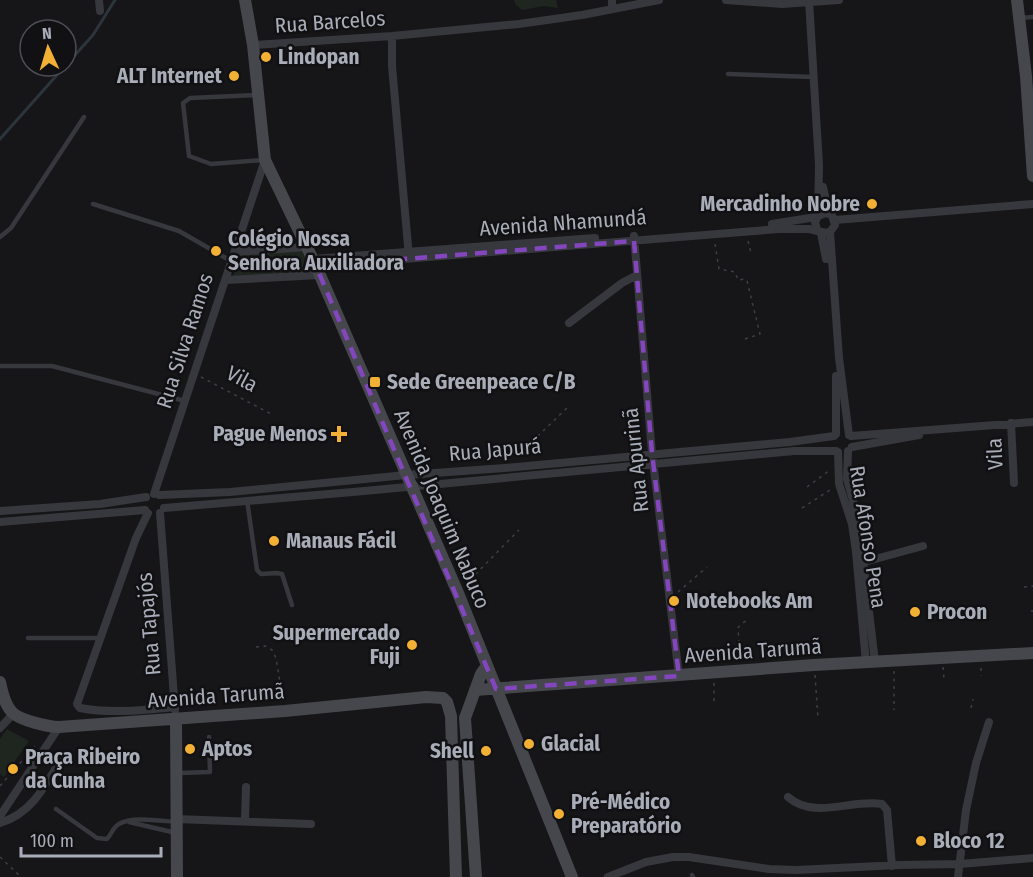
<svg xmlns="http://www.w3.org/2000/svg" width="1033" height="877" font-family="'Fira Sans Condensed',sans-serif">
<rect width="100%" height="100%" fill="#161618"/>
<path fill="#1e261f" d="M514 0H556L558 8 544 6 522 10 516 5Z
M305 250 316 272 232 279 240 255Z
M7 729 29 741 4 777 0 774V739Z"/>
<g fill="none" stroke-linecap="round" stroke-linejoin="round">
<path stroke="#2c353c" stroke-width="3" d="M66 65 93 35 115 0
M0 139 65 66"/>
<path stroke="#3d3f44" stroke-width="1.5" stroke-dasharray="3 4.5" stroke-linecap="butt" d="M748 241 751 253
M715 244 719 269 735 272 738 280 745 279 747 281 760 334 742 340
M201 377 273 415
M516 457 568 407
M807 487 830 470
M802 508 830 490
M465 585 519 530
M1024 587 1033 586
M678 592 707 567
M1031 611H1033
M256 647 265 646 272 650 276 658 283 701
M740 658 738 628 741 624 746 621
M943 667 944 679
M981 668V676
M894 671V710
M815 675 818 719
M714 683V704
M971 708 973 699
M0 786 35 746
M0 857 21 877"/>
<path stroke="#37383d" stroke-width="4.5" d="M1020 18 1033 17
M728 74 814 77
M256 95 190 98 183 103 189 156 211 164 264 160
M93 204 179 231 231 261
M0 237 11 228 84 117
M0 366H52L185 401
M247 500 257 570 261 574 277 573 282 574 292 605
M28 638H99
M179 773 210 772 209 737
M56 809 97 838 107 839C111 835 113 827 119 824 132 816 161 821 176 822
M129 822 176 833
M692 875 693 877"/>
<path stroke="#37383d" stroke-width="8" d="M99 0 100 11
M612 0V9
M726 0 782 4 839 0
M809 0 819 165 818 216
M392 36V66L409 257
M253 45 392 36 519 24 582 15 659 0
M823 187 829 214
M835 220 1033 204
M772 224 816 217
M830 232 839 358 849 435
M821 233 826 259
M634 236 652 453 679 676
M235 252 308 247
M313 259 595 238
M316 266 779 229H809L826 233 830 232 835 225 832 215 826 213 818 216 815 222 817 230
M226 280 320 275
M569 323 622 283 637 275
M1011 423 1014 483
M836 434V376
M851 436 1033 422
M852 447 919 435
M848 451 847 479 855 508 860 536 875 662
M838 452 839 484 852 524 856 552 866 663
M154 494 265 160
M159 495 230 492 406 475 505 468 790 442 834 436
M164 508 353 492 794 451H836
M0 511 100 504 146 497
M148 513 136 538 77 704 80 708C111 714 144 710 175 707
M160 513 175 710
M0 522 145 510
M864 562 923 546
M0 728 13 714
M788 797C814 820 851 799 882 804L887 810 892 866
M0 816 59 727
M176 819 311 824
M245 820 246 787
M0 823C33 813 46 784 63 756
M608 877 646 862 673 857H689L769 869 796 870 899 865 960 864 1033 858
M958 877 966 810 976 763 989 722"/>
<path stroke="#45474d" stroke-width="12" d="M245 0 253 45 265 160 316 266 458 593 572 877
M1017 0 1026 76 1033 176
M0 682C2 692 5 706 13 713 20 720 48 727 59 727L285 711 426 697 443 698 447 702 451 716 456 877
M475 690 814 665 1033 653
M176 719 177 877
M476 877 465 718 481 674 486 667"/>
</g>
<path fill="none" stroke="#8446be" stroke-width="4.5" stroke-dasharray="12 8" stroke-linejoin="round" d="M634 241 652 453 679 676 496 689 316 266Z"/>
<g fill="#f2b134" stroke="#111113" stroke-width="2">
<circle cx="266" cy="57" r="6"/>
<circle cx="234" cy="76" r="6"/>
<circle cx="872" cy="204" r="6"/>
<circle cx="216" cy="251" r="6"/>
<rect x="369" y="376" width="12" height="12" rx="3"/>
<path d="M336 425h6v6h6v6h-6v6h-6v-6h-6v-6h6z"/>
<circle cx="274" cy="541" r="6"/>
<circle cx="674" cy="601" r="6"/>
<circle cx="915" cy="612" r="6"/>
<circle cx="412" cy="645" r="6"/>
<circle cx="529" cy="744" r="6"/>
<circle cx="190" cy="749" r="6"/>
<circle cx="486" cy="751" r="6"/>
<circle cx="13" cy="769" r="6"/>
<circle cx="559" cy="814" r="6"/>
<circle cx="921" cy="841" r="6"/>
</g>
<g text-anchor="middle" stroke-width="5" stroke-linejoin="round" paint-order="stroke">
<g font-size="21" fill="#a8adb8" stroke="#111113">
<text transform="translate(330 22) rotate(-4)" y="7">Rua Barcelos</text>
<text transform="translate(563 223) rotate(-4)" y="7">Avenida Nhamundá</text>
<text transform="translate(185 341) rotate(-72)" y="7">Rua Silva Ramos</text>
<text transform="translate(242 379) rotate(28)" y="7">Vila</text>
<text transform="translate(495 450) rotate(-5)" y="7">Rua Japurá</text>
<text transform="translate(995 454) rotate(-93)" y="7">Vila</text>
<text transform="translate(636 460) rotate(-96)" y="7">Rua Apurinã</text>
<text transform="translate(442 509) rotate(67)" y="7">Avenida Joaquim Nabuco</text>
<text transform="translate(868 537) rotate(81)" y="7">Rua Afonso Pena</text>
<text transform="translate(149 624) rotate(-95)" y="7">Rua Tapajós</text>
<text transform="translate(753 651) rotate(-4)" y="7">Avenida Tarumã</text>
<text transform="translate(216 696) rotate(-4)" y="7">Avenida Tarumã</text>
</g>
<g font-size="21" font-weight="bold" fill="#a8adb8" stroke="#111113" text-anchor="start">
<text x="278" y="64">Lindopan</text>
<text x="222" y="83" text-anchor="end">ALT Internet</text>
<text x="860" y="211" text-anchor="end">Mercadinho Nobre</text>
<text x="228" y="246">Colégio Nossa<tspan x="228" dy="24">Senhora Auxiliadora</tspan></text>
<text x="387" y="389">Sede Greenpeace C/B</text>
<text x="327" y="441" text-anchor="end">Pague Menos</text>
<text x="286" y="548">Manaus Fácil</text>
<text x="686" y="608">Notebooks Am</text>
<text x="927" y="619">Procon</text>
<text x="400" y="640" text-anchor="end">Supermercado<tspan x="400" dy="24">Fuji</tspan></text>
<text x="541" y="751">Glacial</text>
<text x="202" y="756">Aptos</text>
<text x="474" y="758" text-anchor="end">Shell</text>
<text x="25" y="764">Praça Ribeiro<tspan x="25" dy="24">da Cunha</tspan></text>
<text x="571" y="809">Pré-Médico<tspan x="571" dy="24">Preparatório</tspan></text>
<text x="933" y="848">Bloco 12</text>
</g>
</g>
<g transform="translate(48 48) rotate(356)"><circle r="28" fill="#111113" stroke="#4d4f55" stroke-width="1.5"/>
<path d="M0-4.5L10 22L0 15L-10 22Z" fill="#f2b134"/>
<text y="-9" font-size="16" font-weight="bold" text-anchor="middle" fill="#a8adb8">N</text>
</g>
<path d="M21 847v9h140v-9" fill="none" stroke="#a8adb8" stroke-width="3"/>
<text x="30" y="847" font-size="18" fill="#a8adb8" stroke="#111113" stroke-width="4.5" paint-order="stroke">100 m</text>
</svg>
